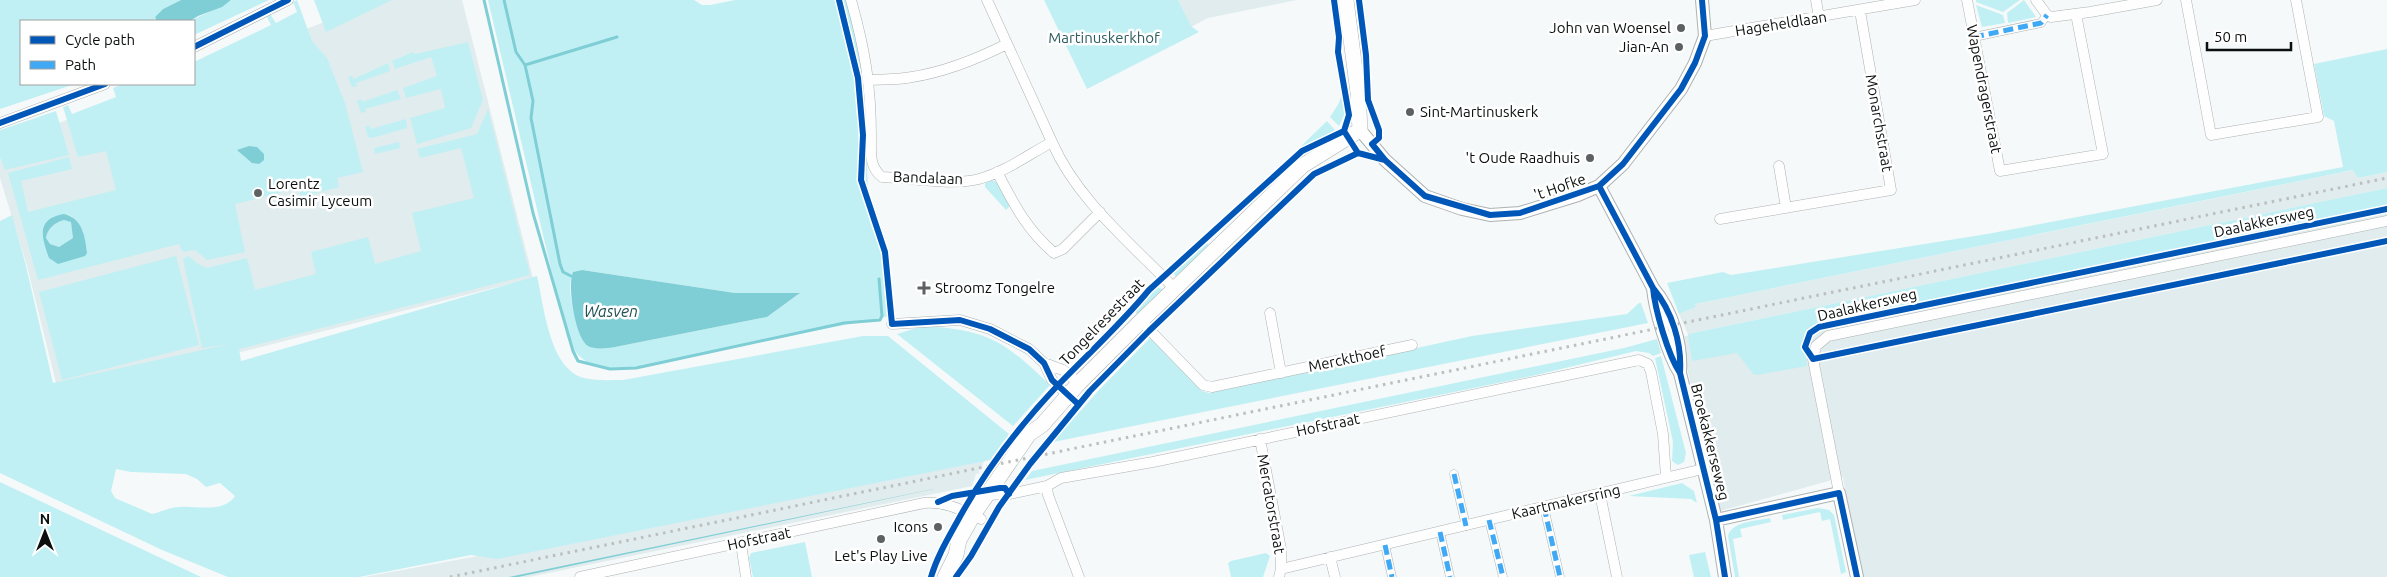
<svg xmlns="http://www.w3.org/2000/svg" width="2387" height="577" font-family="Ubuntu,sans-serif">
<rect width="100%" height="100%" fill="#f5f9f9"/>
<path fill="#e0eced" d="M382 0H462L533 278 245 351 58 391 27 266 0 178V145L162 84H194V72Z
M1178 0H1297L1208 18 1191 27Z
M2354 170 2358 178 2387 172V188L1688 334 1679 314 1696 307 1695 304Z
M2387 200V577H1860L1843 477 1720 511 1680 337 1792 319Z
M995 450 983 463 982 469H979V473L976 474 972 486 529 577H364L500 552Z"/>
<path fill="#c1f0f4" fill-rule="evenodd" d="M0 0H181L163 9 155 17 157 21H21V84H75L0 109Z
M231 0H269L194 35V21H190C203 14 219 9 231 0Z
M297 0 312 41 327 58 345 103 363 172 337 178 339 187 301 197 298 188 235 204 245 252 207 260 195 250 183 252 179 244 38 280 8 173 69 157 72 169 21 181 28 212 116 190 106 151 78 157 63 107 68 105 72 114 116 97 113 88 123 84H194V62L271 25 266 15 270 14 276 23 297 12 293 2ZM64 214 71 216 84 232 49 258 42 231Z
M314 0H392L326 32Z
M488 0H694L702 5H710L735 0H848L862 60 868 189C861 216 880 238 884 265 887 281 888 299 889 316L641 366C608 370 582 372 567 337ZM582 270 735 293 799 294 767 317 615 347 583 340C576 320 565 292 573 272Z
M1044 0H1178L1191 26 1199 32 1087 89Z
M1976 0H2020L2003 12 1976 2Z
M2024 0 2036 17 2008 23 2007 13Z
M1976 5 2003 15 2005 23 1982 27Z
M468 42 483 100 471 128 417 144 410 118 445 108 441 89 406 98 403 88 437 76 431 57 395 69 392 61 413 52 415 54Z
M2387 49V172L2358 178 2353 170 1695 304 1696 307 1679 314 1667 283 1723 272 1731 275 1987 234 2343 167 2334 121 2324 116 2314 64Z
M388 63 390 71 356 83 357 86 352 87 348 77 352 76 354 79Z
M397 90 401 99 365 109 366 112 361 113 357 101 361 99 362 102Z
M1343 90 1346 111 1339 126 1330 117 1339 103Z
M488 109 530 275 239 349 241 361 537 276C544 305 549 369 584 378 596 381 611 380 623 380L863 336H888L1009 434 990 460 497 559 471 555 359 577H228L162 550 0 473V221L12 215 26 266 53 383 229 344 202 348 183 259 189 256 198 264 207 268 247 258 255 290 316 274 311 252 368 237 375 264 421 251 412 213 474 198 461 148 420 158 417 149 477 134ZM116 469 131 472 186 474 197 479 206 487 220 483 235 496C223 514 197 505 179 507 170 507 161 512 152 514L115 498 111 491Z
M56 111 69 155 5 170 0 157V130Z
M406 119 407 128 372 138 368 137 365 127 369 125 371 129Z
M1327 121 1335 130 1333 132 1296 151Z
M399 142 400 148 375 154 374 148Z
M991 179 999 184 1010 206 1006 210 985 187V183Z
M2387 188V207L1819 325C1802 335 1805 347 1807 366L1757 375 1753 374 1737 353 1692 361 1688 334Z
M64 220 71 222 73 238 59 247 50 244 46 238C47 229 55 223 64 220Z
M1206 241 1209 246 1177 278 1171 271Z
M176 256 199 345 62 380 39 292Z
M1156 285 1164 291 1139 316 1134 310Z
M1639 303H1641L1648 323 1053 442 1099 390 1150 338 1202 391 1209 393 1472 336 1627 314Z
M923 326C988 330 1003 340 1050 385L1013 426 897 334Z
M1657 339 1661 353 1653 356 1649 353 1636 351 1532 376 1025 480 1032 471 1624 348Z
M1661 356 1686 453 1684 462 1678 465 1672 461 1673 442 1655 358Z
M0 482 201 577H0Z
M1682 483 1694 491 1697 503 1691 499 1629 496Z
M1818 508 1829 510 1834 515 1846 572 1841 574 1830 519 1822 521 1820 512 1783 520 1782 515Z
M1770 518 1771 522 1740 529 1742 537 1733 539 1739 577H1735L1728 536C1732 521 1757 521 1770 518Z
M805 542 812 577H753L749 558 751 553Z
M1705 552 1711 577H1694L1689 555Z
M1266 553 1270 556 1263 577H1231L1228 563 1231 561Z"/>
<path fill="#7fced5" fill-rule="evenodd" d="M181 0H231L222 7 198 16 190 21H157L155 17 163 9Z
M249 146 257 147 264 154V160L259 164 252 163 237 150Z
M64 214C83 219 85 236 87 253L85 256 58 264 49 258C42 238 35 219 64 214ZM64 220 71 222 73 238 59 247 50 244 46 238C47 229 55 222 64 220Z
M582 270 735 293H800L767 317 615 347C607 348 595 350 588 346 575 338 567 285 573 272Z
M934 489 518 577H509L933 489Z"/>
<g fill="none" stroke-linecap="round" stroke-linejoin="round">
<path stroke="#7fced5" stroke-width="3" d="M484 0 533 213 573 351 578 361 610 369 636 368 844 323 880 320 882 316 879 279
M504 0 516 52 525 65 533 101 531 118 560 264 563 272 571 276
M525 65 617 37"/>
<defs>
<path id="pedestrian" d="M1974 37 2041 23 2047 15
M1454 474 1466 526
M1544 507 1560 577
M1489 520 1503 577
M1440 532 1450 577
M1385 545 1392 577"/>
<path id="minor" d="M851 0C865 50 871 85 871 138 871 152 869 167 882 177 910 178 952 186 979 179 1005 172 1028 155 1052 142L987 0
M1816 0 1819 18
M1967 0 2000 171 2103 154 2076 14
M2036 0 2047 15 2051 17 2090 12 2157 0
M2186 0 2211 135 2318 117 2296 0
M1705 36 1915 0
M194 47 288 0
M869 80C883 79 898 80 912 77 945 72 977 59 1007 44
M0 123 105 84
M1052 142C1077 200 1131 243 1175 289
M1779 166 1786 208
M997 172C1014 204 1026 229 1054 253L1063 249 1100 212
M1720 219 1891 190 1860 11
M1270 313 1281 373
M1141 321 1203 385 1212 387 1412 345
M892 324 960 320 990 329 1029 349 1044 363 1052 380 1068 395
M1044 363 1063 370 1079 383
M1260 439 1281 549V569
M1047 486 1048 495 1079 577
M1839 493 1813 359 1816 346 1828 336 2387 221
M1600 494 1617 577
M985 495 1009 494 1047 486 1061 478 1153 462 1639 360 1648 364 1651 372 1663 434 1666 477
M741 544 746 577
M1330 557 1335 577
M580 577 924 503C945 501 962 510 981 519
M1279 577 1281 569 1703 469"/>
<path id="tertiary" d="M1360 130 1385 160 1425 196 1462 209 1490 215 1520 213 1578 195 1599 186 1623 164 1681 89 1695 63 1705 36 1702 0
M1599 186 1653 288C1672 311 1682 343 1680 373L1716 520 1725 577
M1653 288C1655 310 1668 355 1680 373
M1716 520 1839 493 1857 577"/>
<path id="secondary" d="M945 577 956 555 959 540 973 515 1029 434 1042 425 1079 383 1141 321 1302 166 1360 130 1358 93 1346 0"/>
</defs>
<use href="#pedestrian" stroke="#aeb2b2" stroke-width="9"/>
<use href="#minor" stroke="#aeb2b2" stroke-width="11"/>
<use href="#tertiary" stroke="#aeb2b2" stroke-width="14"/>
<use href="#secondary" stroke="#aeb2b2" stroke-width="16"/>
<use href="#pedestrian" stroke="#fefefe" stroke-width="8"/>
<use href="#minor" stroke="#fefefe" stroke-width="10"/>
<use href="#tertiary" stroke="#fefefe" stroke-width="12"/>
<use href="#secondary" stroke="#fefefe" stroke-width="15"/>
<path stroke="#bdbebe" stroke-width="3" stroke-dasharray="2.5 5" stroke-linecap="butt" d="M450 577 2387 178"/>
<path stroke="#3fa9f5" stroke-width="5" stroke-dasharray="10 5" stroke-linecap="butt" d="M1974 37 2041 23 2047 15
M1454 474 1466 526
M1544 507 1560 577
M1489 520 1503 577
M1440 532 1450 577
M1385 545 1392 577"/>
<defs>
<path id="cycleway" d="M839 0 858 78 863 135 861 180 885 252 892 324 960 320 990 329 1029 349 1044 363 1052 380 1078 404
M1334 0 1339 37 1338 52 1349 115 1344 131 1358 153 1385 160
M1359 0 1366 55 1368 100 1379 130V138L1372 144 1385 160 1425 196 1490 215 1520 213 1599 186 1623 164 1681 89 1695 63 1705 36 1702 0
M194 47 288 0
M0 123 105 84
M1599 186 1653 288C1672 311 1682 343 1680 373L1716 520 1725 577
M2387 209 1819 327 1810 333 1805 347 1813 359 2387 241
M1653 288C1655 310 1668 355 1680 373
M938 502 952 496 1000 488H1005L1009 494
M1716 520 1839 493 1857 577
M931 577C937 557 947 540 957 522 984 472 1020 425 1059 384 1089 353 1121 324 1149 290L1302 151 1344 131
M956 577 971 556 999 507 1030 464 1090 391 1149 331 1314 174 1358 153"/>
</defs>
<use href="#cycleway" stroke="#fff" stroke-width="9"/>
<use href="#cycleway" stroke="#0057b8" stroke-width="6"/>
</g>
<g fill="#5e6161" stroke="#fff" stroke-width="2">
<circle cx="1681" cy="28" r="5"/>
<circle cx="1679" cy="47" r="5"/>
<circle cx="1410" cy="112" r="5"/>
<circle cx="1590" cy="158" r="5"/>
<circle cx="258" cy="193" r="5"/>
<path d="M921.5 280.5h5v5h5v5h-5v5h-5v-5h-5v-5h5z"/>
<circle cx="938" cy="527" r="5"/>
<circle cx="881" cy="539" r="5"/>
</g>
<g text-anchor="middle" stroke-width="5" stroke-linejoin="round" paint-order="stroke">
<g font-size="15" fill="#0c0f0f" stroke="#fff">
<text transform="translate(1781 24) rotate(-9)" y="5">Hageheldlaan</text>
<text transform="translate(1984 89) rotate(79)" y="5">Wapendragerstraat</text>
<text transform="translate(1879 123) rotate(80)" y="5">Monarchstraat</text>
<text transform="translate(928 178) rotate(2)" y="5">Bandalaan</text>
<text transform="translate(1560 187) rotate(-19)" y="5">'t Hofke</text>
<text transform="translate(2264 222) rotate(-12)" y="5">Daalakkersweg</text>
<text transform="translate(1867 305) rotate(-13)" y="5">Daalakkersweg</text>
<text transform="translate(1102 322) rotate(-46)" y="5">Tongelresestraat</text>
<text transform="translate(1347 359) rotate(-12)" y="5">Merckthoef</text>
<text transform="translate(1328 425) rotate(-12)" y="5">Hofstraat</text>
<text transform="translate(1710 442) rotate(76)" y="5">Broekakkerseweg</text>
<text transform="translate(1566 502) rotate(-13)" y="5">Kaartmakersring</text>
<text transform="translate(1271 504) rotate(80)" y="5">Mercatorstraat</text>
<text transform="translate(759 539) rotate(-12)" y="5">Hofstraat</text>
</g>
<g font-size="15" fill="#0c0f0f" stroke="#fff" text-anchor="end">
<text x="1671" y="33">John van Woensel</text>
<text x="1669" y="52">Jian-An</text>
<text x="1420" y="117" text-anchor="start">Sint-Martinuskerk</text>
<text x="1580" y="163">'t Oude Raadhuis</text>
<text x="268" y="189" text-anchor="start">Lorentz<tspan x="268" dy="17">Casimir Lyceum</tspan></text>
<text x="935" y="293" text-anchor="start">Stroomz Tongelre</text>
<text x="928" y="532">Icons</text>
<text x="881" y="561" text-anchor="middle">Let's Play Live</text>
</g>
<g font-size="15" fill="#2e5d62" stroke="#fff">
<text x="1104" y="43">Martinuskerkhof</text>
</g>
<g font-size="16" font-style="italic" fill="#1f5054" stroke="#fff">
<text x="611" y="317">Wasven</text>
</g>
</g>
<rect x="20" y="20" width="175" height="65" fill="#ffffff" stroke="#9e9f9f"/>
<rect x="30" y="36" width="25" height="8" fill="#0057b8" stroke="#9e9f9f"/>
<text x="65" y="45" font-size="15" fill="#0c0f0f">Cycle path</text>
<rect x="30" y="61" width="25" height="8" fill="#3fa9f5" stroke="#9e9f9f"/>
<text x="65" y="70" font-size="15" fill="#0c0f0f">Path</text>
<g transform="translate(45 532)" stroke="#ffffff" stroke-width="4" paint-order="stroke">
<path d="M0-4L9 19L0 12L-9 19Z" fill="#0c0f0f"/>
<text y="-8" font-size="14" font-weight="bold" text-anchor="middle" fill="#0c0f0f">N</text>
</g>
<path d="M2207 42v8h84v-8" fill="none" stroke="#0c0f0f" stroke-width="2.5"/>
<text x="2214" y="42" font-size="15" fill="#0c0f0f" stroke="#ffffff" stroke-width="4" paint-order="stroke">50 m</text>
</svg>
